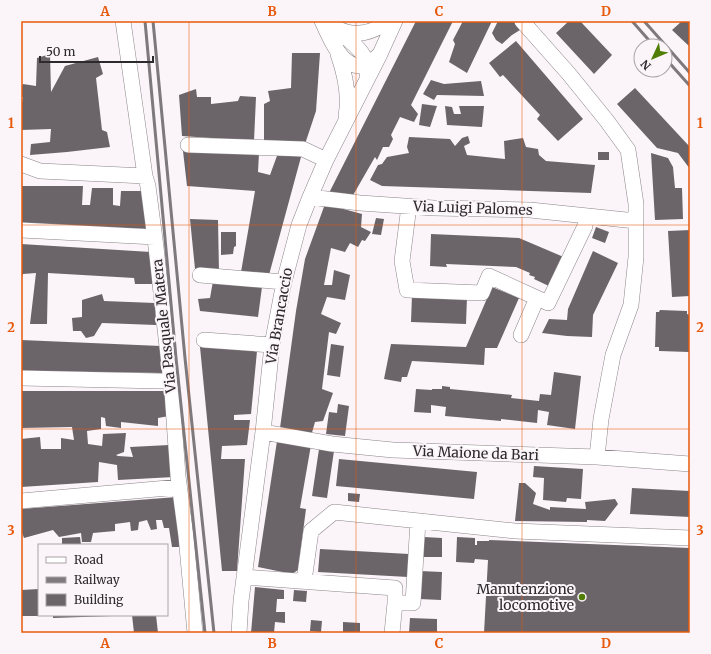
<svg xmlns="http://www.w3.org/2000/svg" width="711" height="654" font-family="Merriweather,serif">
<rect width="100%" height="100%" fill="#fbf5f9"/>
<path fill="#6b6569" d="M416 21H453L411 105 418 114 414 122 400 117 391 135 393 139 389 147H383L377 160 375 157 352 197 329 193Z
M463 21H492L467 73 449 62 455 44 453 40Z
M498 21H514L520 30 512 35 502 44 496 40 492 33Z
M569 21H580L612 55 594 74 556 33Z
M682 21H690V47L672 30Z
M516 41 583 119 558 141 537 119 540 115 503 75 500 77 489 63Z
M292 53H320L316 111 305 144 264 142V104L270 101 268 91 291 88Z
M50 54 51 92 65 66 98 57 103 74 96 78 102 130 107 132 110 147 67 152 30 155 31 144 50 142 51 129 21 130V108L23 97H21V89L23 84 36 86 37 58Z
M431 80 444 84 481 81 484 96 437 95 434 100 423 94Z
M635 88 690 147V169L678 153 657 148 617 104Z
M196 89 197 97H211V104L238 101 240 96 256 97 254 141 182 136 179 95Z
M422 104 437 106 430 127 419 125Z
M445 106 452 107 454 114H461L459 106H484L482 127 447 125Z
M468 136 470 143 464 146 467 155 505 159 504 141 523 138 526 147 538 149 539 155 546 161 595 165 591 193 382 186 370 180 378 165 382 164 387 157 409 153 407 147 409 137 450 139 455 146 462 138Z
M183 151 259 153 258 172 270 175 278 153 301 157 269 275 241 272 255 191 187 186Z
M598 152H609V160H598Z
M651 153 668 158 673 167 675 188H682L683 219 655 220Z
M21 186H83L82 205H90L92 188H113V205L120 206 121 191H146L149 229 21 224Z
M325 204 362 214 361 227 371 232 365 241 362 240 358 247 350 243 345 252 331 248 324 285H332L334 270 350 275 345 300 327 297 321 314 341 323 336 334 329 332 322 389 333 393 323 421 315 422 311 436 280 428 296 311 305 259Z
M376 218 384 219 381 235 372 234Z
M190 219 218 220 219 272 195 269Z
M596 227 609 232 605 243 592 238Z
M690 230V296L672 297 668 231Z
M221 232H236V246L234 247 233 254 221 255Z
M431 234 519 238 566 258 553 288 534 279 535 277 529 275 530 273 516 267 446 264 447 267 430 266Z
M21 244 151 252 156 284H135L134 278 48 273 47 324H30L36 273 23 274 21 281Z
M593 251 618 263 593 315 592 337 567 336 542 333 549 319 567 320 568 309Z
M213 281 262 287 258 317 200 311 198 299 210 298Z
M492 287 519 298 497 348H485L484 365 412 361 407 377H402L401 382 384 379 391 344 466 347Z
M102 294 104 301 155 303 156 325 102 323 94 336 86 338 81 331H73L72 318 82 317V300Z
M412 295 467 297 466 324 411 322Z
M660 310 687 311V314L690 315 689 352 659 351V347H655L656 312H659Z
M21 340 161 346 164 373 21 371Z
M331 344 344 346 340 377 327 375Z
M200 347 257 351 251 414 234 415V420H250L247 445 222 446 221 459H245L237 571H222Z
M554 372 581 376 575 429 547 425 549 412 538 410 537 423 501 419V421L445 416 446 407 431 405V413L414 412 416 389 432 390V389H442V386L450 387V389L512 395 511 398 539 401 540 394 551 395Z
M21 391H166L169 416 158 418V426L121 422V428L106 426 105 418 101 417V429L87 431 88 444 102 446 103 434 126 433 124 452 116 455 118 456 133 457 130 447 169 445 174 477 118 480 117 465 99 462 98 482 21 487V439L40 437 41 449H61V438L74 440 72 427 21 428Z
M338 404 349 406 345 436 326 434 329 412 337 413Z
M277 441 311 445 300 508 306 509 298 570 292 574 258 567Z
M319 449 334 451 327 498 312 496Z
M339 459 477 472 474 499 336 486Z
M534 466 583 469 581 499 567 498 566 502 543 500 544 478 533 477Z
M519 483H525L536 493 533 504 550 510V507L586 509 585 502 615 499 618 504 605 521 587 520V522L515 521Z
M632 488 690 491V517L630 514Z
M348 493 360 494 359 502 348 501Z
M177 497 183 547H172L169 528H164L162 520H156L157 529 151 530 147 520 139 522 138 530 131 531 130 522 115 524V531L93 533 91 542H82L81 533 59 537 53 530 24 538 21 530V509Z
M80 537 81 545 62 544V538Z
M424 537 442 538V557H423Z
M457 537 475 538V545H477V541H489V540L690 548V633H484L488 560 475 559 474 563 456 562Z
M320 549 409 554 408 577 318 572Z
M420 571 442 572 441 600 419 599Z
M255 587 284 590V599H277L276 612H285V623L275 622 274 633H251Z
M39 589V616H21V590Z
M294 590 307 591 306 602 293 601Z
M53 615H112V616L53 618Z
M132 615H156L158 633H134Z
M410 618 437 619V633H409Z
M311 620 322 621 321 632 310 631Z
M343 622 360 623V633H343Z"/>
<g fill="none" stroke-linecap="round" stroke-linejoin="round">
<defs>
<path id="minor" d="M123 21 145 176 148 186 156 247 172 392 178 476 186 536 195 633
M322 21C333 45 349 85 379 55
M522 21 569 74 607 121 628 150 636 204V257L631 305 613 355 601 419 597 457
M332 25C345 39 371 51 367 74
M337 28C354 38 373 33 388 21
M338 54C345 74 350 95 346 116
M188 145 303 149 326 160
M21 164 40 171 145 176
M310 197 360 203 434 208 530 210 636 221
M409 206 402 261 407 290 482 293 489 276 537 298 521 335
M21 230 155 237
M200 275 284 282
M537 298 548 303 585 226 586 216
M204 340 272 345
M21 378 161 381 170 380
M263 432 332 444 393 450 597 457 690 464
M21 501 179 487
M244 577 395 588V603L392 633
M304 581 311 531 334 512 515 531 690 538
M395 603H413L418 521
M239 633 241 601 263 432 272 345 284 282 299 225 310 197 326 160 380 54 395 21"/>
</defs>
<use href="#minor" stroke="#8b8589" stroke-width="16"/>
<use href="#minor" stroke="#fff" stroke-width="15"/>
<path stroke="#7d797c" stroke-width="3" d="M145 21 176 358 205 633
M153 21 185 358 214 633
M632 21 654 46
M644 21 690 73
M665 58 690 86"/>
</g>
<path fill="none" stroke="#e8590c" stroke-width="1" stroke-opacity="0.55" d="M189 21V633M356 21V633M522 21V633M21 225H690M21 429H690"/>
<circle fill="#4f7d05" stroke="#fbf5f9" stroke-width="1.5" cx="582" cy="597" r="4"/>
<g text-anchor="middle" stroke-width="4" stroke-linejoin="round" paint-order="stroke">
<g font-size="14" fill="#2d2a2c" stroke="#fbf5f9">
<text transform="translate(473 208) rotate(2)" y="5">Via Luigi Palomes</text>
<text transform="translate(279 316) rotate(-80)" y="5">Via Brancaccio</text>
<text transform="translate(164 326) rotate(-96)" y="5">Via Pasquale Matera</text>
<text transform="translate(476 453) rotate(2)" y="5">Via Maione da Bari</text>
</g>
<g font-size="14" fill="#2d2a2c" stroke="#fbf5f9" text-anchor="end">
<text x="574" y="594">Manutenzione<tspan x="574" dy="16">locomotive</tspan></text>
</g>
</g>
<rect width="711" height="654" fill="none" stroke="#fbf5f9" stroke-width="44"/>
<rect x="38" y="544" width="130" height="72" fill="#fbf5f9" stroke="#a9a4a7"/>
<rect x="46" y="557" width="20" height="6" fill="#ffffff" stroke="#a9a4a7"/>
<text x="74" y="564" font-size="12" fill="#2d2a2c">Road</text>
<rect x="46" y="577" width="20" height="6" fill="#7d797c" stroke="#a9a4a7"/>
<text x="74" y="584" font-size="12" fill="#2d2a2c">Railway</text>
<rect x="46" y="594" width="20" height="12" fill="#6b6569" stroke="#a9a4a7"/>
<text x="74" y="604" font-size="12" fill="#2d2a2c">Building</text>
<g transform="translate(653 58) rotate(226)"><circle r="19" fill="#fbf5f9" stroke="#a9a4a7"/>
<path d="M0-3L7 15L0 10L-7 15Z" fill="#4f7d05"/>
<text y="-6" font-size="11" font-weight="bold" text-anchor="middle" fill="#2d2a2c">N</text>
</g>
<path d="M40 56v6h113v-6" fill="none" stroke="#2d2a2c" stroke-width="2"/>
<text x="46" y="56" font-size="12" fill="#2d2a2c" stroke="#fbf5f9" stroke-width="3" paint-order="stroke">50 m</text>
<rect x="22" y="22" width="667" height="610" fill="none" stroke="#e8590c" stroke-width="1.5"/>
<g font-size="13" text-anchor="middle" font-weight="bold" fill="#e8590c">
<text x="105" y="16">A</text>
<text x="272" y="16">B</text>
<text x="439" y="16">C</text>
<text x="606" y="16">D</text>
<text x="11" y="128">1</text>
<text x="700" y="128">1</text>
<text x="11" y="332">2</text>
<text x="700" y="332">2</text>
<text x="11" y="535">3</text>
<text x="700" y="535">3</text>
<text x="105" y="648">A</text>
<text x="272" y="648">B</text>
<text x="439" y="648">C</text>
<text x="606" y="648">D</text>
</g>
</svg>
